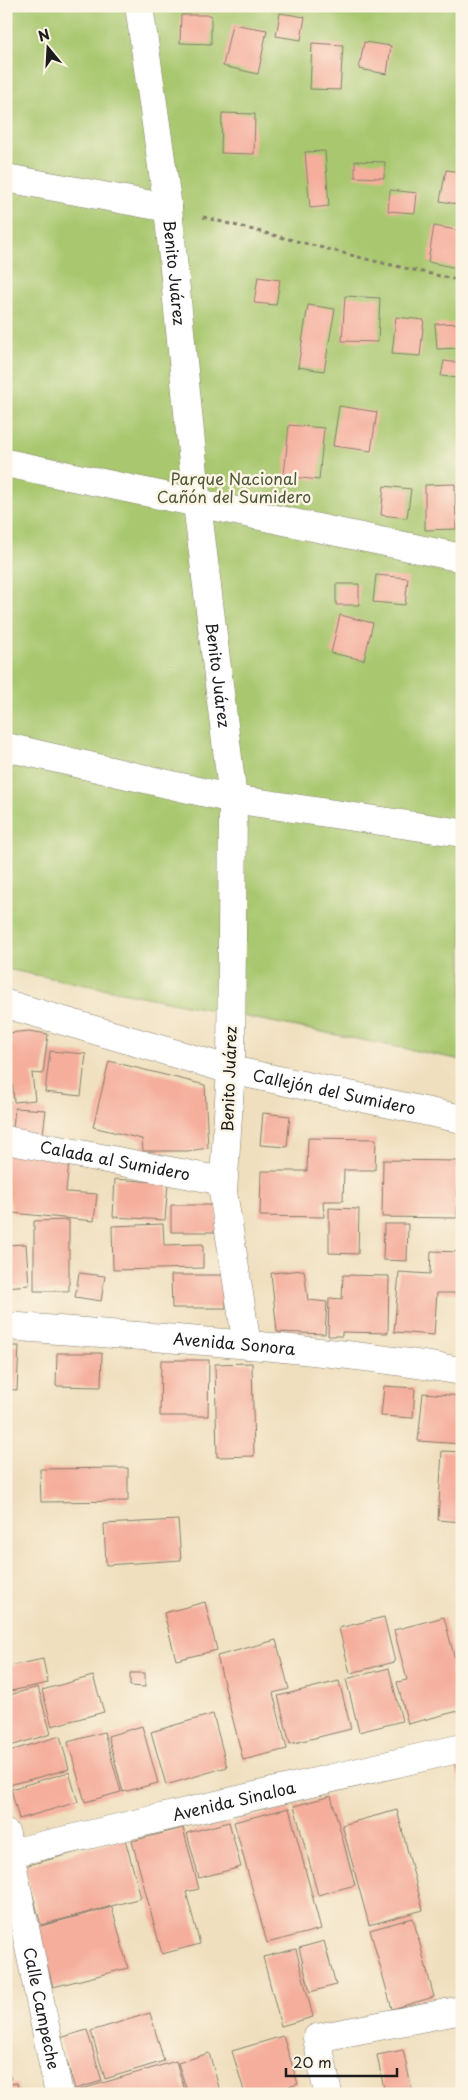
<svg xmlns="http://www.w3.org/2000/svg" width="468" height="2100" font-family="'Playpen Sans',sans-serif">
<rect width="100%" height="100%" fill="#fcf5e5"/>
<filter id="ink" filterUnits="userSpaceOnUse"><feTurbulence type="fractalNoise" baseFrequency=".02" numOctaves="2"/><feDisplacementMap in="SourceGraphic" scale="10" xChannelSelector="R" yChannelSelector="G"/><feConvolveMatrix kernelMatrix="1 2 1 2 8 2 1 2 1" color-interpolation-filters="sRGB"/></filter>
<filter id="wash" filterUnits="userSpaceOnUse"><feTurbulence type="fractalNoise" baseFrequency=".0096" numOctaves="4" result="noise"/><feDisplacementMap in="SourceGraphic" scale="20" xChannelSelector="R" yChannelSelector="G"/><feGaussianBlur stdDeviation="1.12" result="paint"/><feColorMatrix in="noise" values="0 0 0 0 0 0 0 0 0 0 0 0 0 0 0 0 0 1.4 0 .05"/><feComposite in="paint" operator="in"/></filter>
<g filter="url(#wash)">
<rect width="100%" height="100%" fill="#efdfbe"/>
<path fill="#a8c76e" stroke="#627245" d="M6 6H462V1060L6 969Z"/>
<g id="blocks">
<path fill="#f5ae9c" d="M280 13 305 17 301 40 276 36Z
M181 15H211V44L180 43Z
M232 24 267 30 258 74 223 66Z
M364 42 391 46 387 74 359 69Z
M312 43 343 45 340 90 310 89Z
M222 113 255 114 254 154 221 153Z
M325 151 329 206 310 208 305 152Z
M355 161 385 162 384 178 355 177Z
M446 170 462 172V205L440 201Z
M390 190 417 193 415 213 388 211Z
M434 226 462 231V269L428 262Z
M258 277 280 280 276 305 254 303Z
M345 296 380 298 378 342 342 341Z
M308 305 335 309 324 371 298 367Z
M396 317 424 320 420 356 392 354Z
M460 323 462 348 437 349 435 324Z
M444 361 460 363 458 378 441 376Z
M339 406 377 412 371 451 333 446Z
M289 425 324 428 319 480 284 476Z
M455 484 456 529 425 530V485Z
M384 486 411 489 407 518 381 515Z
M376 575 408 578 405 605 373 602Z
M336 584H359V605H336Z
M340 615 373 623 364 660 331 653Z
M29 1031 48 1034 43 1074 32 1073 35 1100 14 1102 8 1033Z
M50 1051 86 1054 81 1096 45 1092Z
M109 1061 205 1085 208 1148 188 1151H143L142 1139 93 1127Z
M6 1084H8L10 1103H6Z
M15 1108 46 1110 42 1141 12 1138Z
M263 1113 290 1116 287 1147 260 1145Z
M308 1138 376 1139 375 1170H344L343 1201H323L324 1217 260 1216 261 1171H307Z
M6 1151 69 1161 66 1192 97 1194 94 1221 12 1213 6 1181Z
M383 1160 458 1161 457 1218 382 1217Z
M115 1179 168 1183 165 1220 113 1217Z
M171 1205H217V1232H171Z
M329 1208 359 1209 358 1254 329 1253Z
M69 1220V1291H34V1221Z
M163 1224 164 1245 203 1244V1268L113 1270 112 1226Z
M384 1224H408L407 1261 383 1260Z
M26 1244 29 1285 6 1287V1245Z
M431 1251 462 1252V1293H437L434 1335 394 1332 399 1272 430 1274Z
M304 1270 308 1300 327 1302 325 1334 277 1332 271 1273Z
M79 1273 105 1276 101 1301 75 1297Z
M171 1275H226V1308H172Z
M343 1275 389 1276 388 1333 342 1332V1336H328L329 1298 342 1299Z
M6 1346H19L17 1390 6 1389Z
M57 1353H102L101 1387 56 1386Z
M161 1360H209L208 1416H160Z
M252 1363 254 1456 217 1457 215 1364Z
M384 1386 415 1388 413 1418 381 1416Z
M423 1393 462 1396V1444L418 1441Z
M442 1451 462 1452V1522L438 1520Z
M128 1468V1501L41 1502 40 1469Z
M178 1520 181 1560 106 1565 104 1524Z
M205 1602 217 1650 176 1660 164 1613Z
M384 1617 395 1662 350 1673 339 1628Z
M444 1617 462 1687V1710L408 1724 397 1682 407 1680 394 1630Z
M276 1640 289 1689 273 1693 287 1749 243 1760 217 1656Z
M43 1659 48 1683 6 1692V1667Z
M389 1668 402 1721 359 1732 346 1679Z
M130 1673H145V1687L130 1686Z
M93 1676 104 1712 52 1726 42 1690Z
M339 1681 351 1729 290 1744 278 1696Z
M38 1687 51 1734 7 1747 6 1696Z
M213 1714 227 1767 166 1785 151 1732Z
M142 1726 158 1783 123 1792 108 1736Z
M104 1732 121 1792 85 1802 68 1742Z
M60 1736 69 1769 9 1785 6 1777V1752Z
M462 1759V1788H461L454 1761Z
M69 1772 78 1802 19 1819 11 1789Z
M331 1796 355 1885 318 1895 294 1806Z
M289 1808 321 1929 267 1943 234 1822Z
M397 1810 423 1910 369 1925 342 1825Z
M229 1822 241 1867 199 1878 187 1833Z
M183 1828 199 1889 186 1892 200 1944 162 1954 132 1841Z
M125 1839 141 1898 41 1925 25 1866Z
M112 1907 128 1968 53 1987 37 1927Z
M413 1918 434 1997 392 2009 370 1930Z
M324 1941 336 1985 310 1992 299 1948Z
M296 1949 313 2017 281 2026 263 1957Z
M150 2013 164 2061 105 2079 91 2031Z
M87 2030 102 2081 75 2089 60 2038Z
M283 2036 298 2084 267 2094H245L232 2051Z
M403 2050 413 2094H385L377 2055Z
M209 2053 221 2094H188L178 2063Z
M176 2061 186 2094H80L79 2090Z
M6 2063 11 2079 6 2081Z
M17 2083 19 2094H6V2085Z"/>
</g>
</g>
<g filter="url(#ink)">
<use href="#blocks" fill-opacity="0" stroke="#867e6d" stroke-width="1"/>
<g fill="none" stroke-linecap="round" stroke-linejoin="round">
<defs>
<g id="street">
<path id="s1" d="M139 6 168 208 197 504 233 799 231 1070 223 1192 247 1345"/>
<path d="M6 178 168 208"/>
<path d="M6 463 462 558"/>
<path d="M6 747 233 799 462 833"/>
<path id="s2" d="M6 1004 231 1070 462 1119"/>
<path id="s3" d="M6 1140 223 1181"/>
<path id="s4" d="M6 1326C158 1338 311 1346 462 1371"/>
<path id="s5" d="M6 1834 59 2094"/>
<path id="s6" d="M6 1854 462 1748"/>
<path d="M328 2094 317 2038 462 2010"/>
</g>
</defs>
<use href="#street" stroke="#867e6d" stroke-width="29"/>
<path stroke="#867e6d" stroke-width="3" stroke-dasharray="4 4" stroke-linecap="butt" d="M441 6 462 11
M203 217 374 261 462 281"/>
<use href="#street" stroke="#fff" stroke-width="28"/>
</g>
</g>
<g text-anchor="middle" stroke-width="5" stroke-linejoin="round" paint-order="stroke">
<g font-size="16" fill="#1c1c1c" stroke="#fcf5e5">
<text dy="6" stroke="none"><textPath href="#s1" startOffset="269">Benito Juárez</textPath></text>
<text dy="6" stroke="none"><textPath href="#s1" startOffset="674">Benito Juárez</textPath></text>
<text transform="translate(229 1079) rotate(-88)" y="6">Benito Juárez</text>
<text dy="6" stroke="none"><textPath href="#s2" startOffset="340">Callejón del Sumidero</textPath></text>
<text dy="6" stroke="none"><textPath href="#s3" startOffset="111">Calada al Sumidero</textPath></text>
<text dy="6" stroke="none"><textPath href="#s4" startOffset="229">Avenida Sonora</textPath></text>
<text dy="6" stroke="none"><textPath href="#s6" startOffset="234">Avenida Sinaloa</textPath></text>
<text dy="6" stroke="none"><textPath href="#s5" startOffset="178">Calle Campeche</textPath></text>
</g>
<g font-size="16" fill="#4d5839" stroke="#fcf5e5">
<text x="234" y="485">Parque Nacional<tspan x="234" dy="18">Cañón del Sumidero</tspan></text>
</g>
</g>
<rect width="468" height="2100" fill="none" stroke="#fcf5e5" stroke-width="25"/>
<g transform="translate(48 48) rotate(342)" stroke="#fcf5e5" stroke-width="4" paint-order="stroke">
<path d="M0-4L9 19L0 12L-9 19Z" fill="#1c1c1c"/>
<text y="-8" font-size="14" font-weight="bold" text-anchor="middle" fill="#1c1c1c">N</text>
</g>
<path d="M286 2068v8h111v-8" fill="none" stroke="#1c1c1c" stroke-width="2.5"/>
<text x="293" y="2068" font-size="15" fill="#1c1c1c" stroke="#fcf5e5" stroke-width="4" paint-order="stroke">20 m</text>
</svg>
